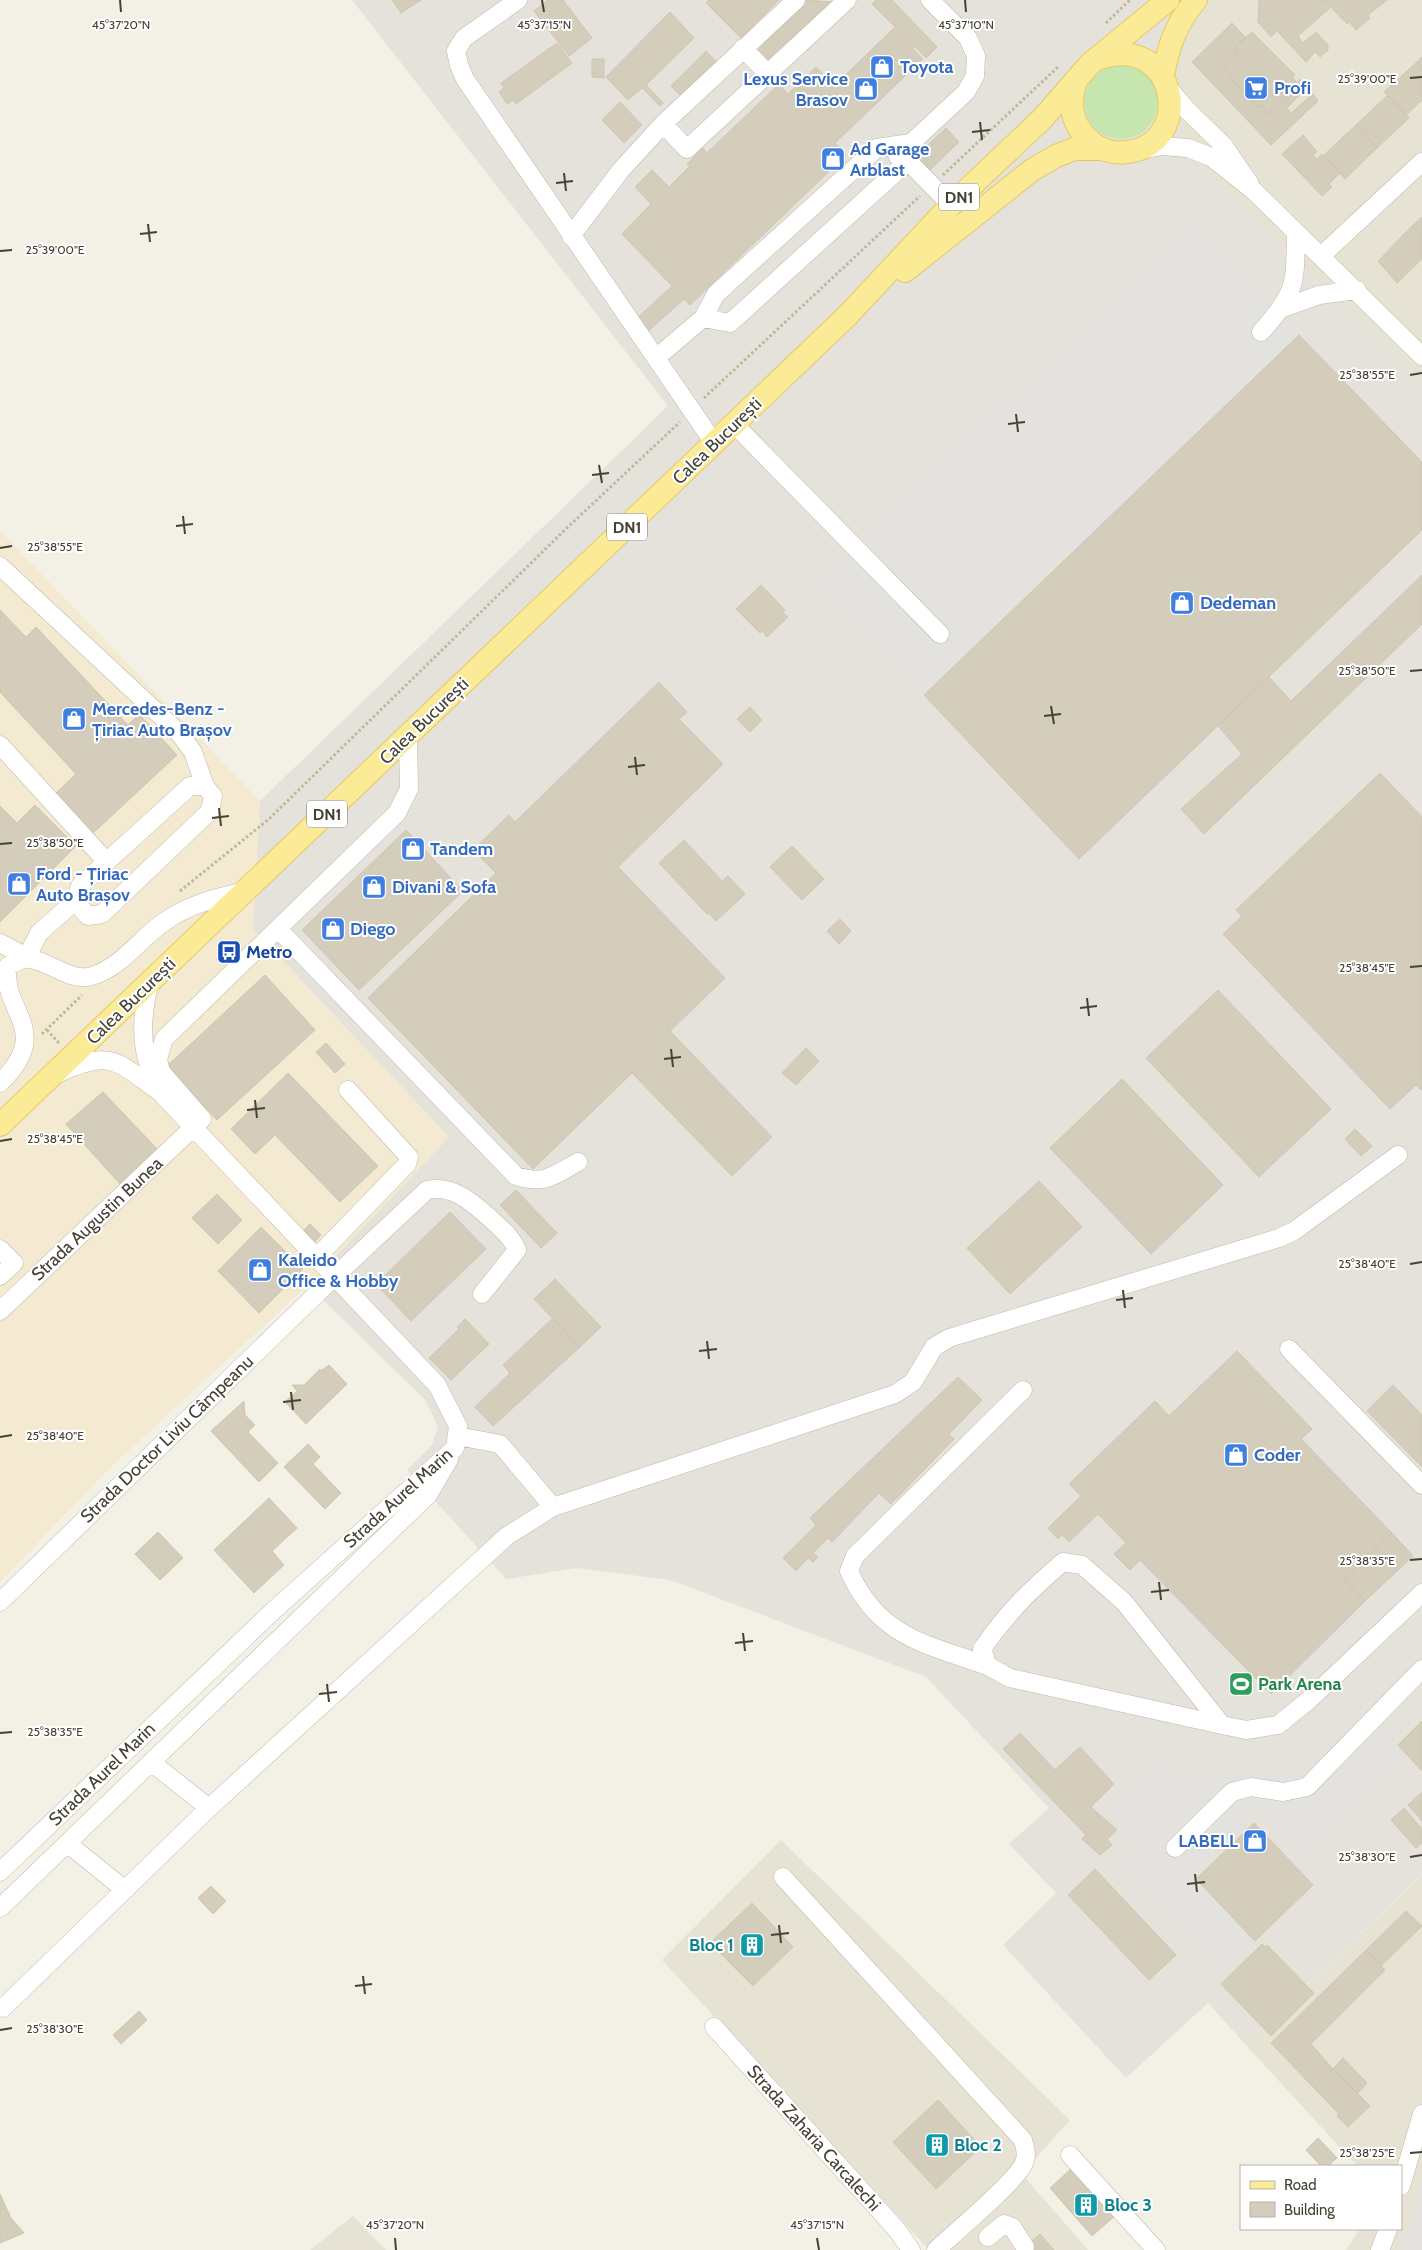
<svg xmlns="http://www.w3.org/2000/svg" width="1422" height="2250" font-family="Cabin,sans-serif">
<rect width="100%" height="100%" fill="#f3f0e6"/>
<path fill="#e7e3d4" d="M1215 0H1422V386L1214 180 1182 137 1174 72 1178 37Z
M781 1840 1070 2120 1022 2174 1088 2250H929L662 1960Z
M1422 1875V2250H1346L1360 2229H1401V2166H1357L1245 2044Z
M353 2216 386 2250H310Z"/>
<path fill="#f4ead1" d="M0 531 260 801 253 929 449 1137 308 1285 112 1466 0 1582Z"/>
<path fill="#e5e2db" d="M352 0H1215L1178 37 1174 72 1183 137 1214 180 1422 386V1874L1245 2044 1208 2003 1126 2078 1003 1945 1056 1893 1009 1844 1049 1808 926 1677 670 1580 577 1568 506 1579 407 1470 432 1445 438 1427 426 1401 308 1285 449 1137 253 929 260 801 668 406Z"/>
<path fill="#c7e6af" d="M1084 102a37 37 0 1 1 74 0a37 37 0 1 1-74 0Z"/>
<path fill="#e4e2de" d="M1192 223 1299 335 924 695 817 583Z
M1367 1718 1408 1759 1304 1859 1259 1812 1192 1875 1253 1939 1224 1967 1121 1858 1136 1843 1104 1810 1149 1767 1307 1771Z
M1422 2180V2250H1399L1415 2204Z"/>
<path fill="#d4cdbc" stroke="#cfc6af" d="M392 0H421L401 13Z
M548 0H563L592 38 569 56 534 11Z
M709 0H779L741 38 706 3Z
M807 0 831 2 764 63 752 50Z
M876 0H892L937 47 926 58 914 46 912 48 923 59 835 143 846 155 690 305 684 299 645 334 634 321 672 286 622 234 651 204 635 187 652 170 669 187 689 167 691 168 687 164 703 148 707 153 779 84 788 94 816 67 834 86 895 27 872 4Z
M1259 0H1324L1331 7 1298 36 1303 43 1316 32 1328 45V50L1320 57 1315 52 1306 62 1277 31 1271 37 1258 22Z
M1324 0H1387L1368 15 1370 18 1356 30 1349 22 1347 24Z
M670 12 694 38 646 85 663 103 660 106 642 88 628 100 606 77Z
M1232 23 1246 38 1235 46 1238 49 1234 52 1237 55 1224 68 1231 75 1229 77 1258 107 1261 105 1268 114 1299 84 1298 83 1300 79 1308 86 1287 108 1291 113 1313 94 1318 101 1271 145 1192 62Z
M1252 32 1295 75 1292 77 1299 84 1268 114 1261 105 1258 107 1229 77 1231 75 1224 68 1237 55 1234 52 1238 49 1235 46Z
M557 43 572 63 516 104 513 100 507 104 499 92 504 88 501 83Z
M706 51 718 63 683 98 671 86Z
M1422 57V67L1417 62Z
M592 59H604V78L592 77Z
M1417 62 1422 67V100L1406 115 1384 92Z
M1388 95 1409 118 1377 148 1356 125Z
M620 102 642 125 624 143 602 120Z
M1356 125 1377 148 1345 179 1324 155Z
M946 128 959 142 930 170 916 156Z
M1303 135 1317 152 1313 155 1317 159 1322 154 1340 173 1329 184 1332 187 1322 196 1282 154Z
M1422 217V237L1412 226Z
M1412 226 1422 237V259L1397 283 1378 261Z
M1299 335 1422 462V530L1079 859 924 695Z
M1422 575V624L1204 834 1181 809 1242 754 1218 726 1269 677 1291 701Z
M761 585 785 610 783 612 788 617 767 637 762 631 760 633 736 609Z
M0 610 26 637 36 627 128 725 139 714 177 755 91 835 54 795 76 774 0 692Z
M659 682 687 712 679 719 723 764 618 867 725 978 670 1031 772 1137 732 1176 632 1073 533 1169 368 998 496 873 473 850 509 815 515 822Z
M750 707 762 720 750 732 737 719Z
M1380 773 1422 817V1091L1416 1085 1390 1109 1223 934 1242 916 1236 910Z
M35 805 76 846 0 922V806L17 823Z
M406 830 463 891 359 990 302 930Z
M684 840 722 881 728 876 745 894 716 921 709 913 707 914 659 863Z
M792 846 824 879 802 900 770 867Z
M840 919 851 931 839 944 827 931Z
M265 975 315 1030 217 1120 167 1066Z
M1218 990 1331 1109 1259 1177 1146 1058Z
M326 1043 345 1064 335 1073 316 1052Z
M806 1048 819 1061 796 1085 782 1073Z
M288 1073 378 1166 340 1202 275 1135 255 1154 231 1129Z
M1122 1079 1223 1185 1151 1254 1050 1148Z
M103 1092 158 1150 121 1185 66 1124Z
M1355 1129 1372 1146 1361 1156 1345 1139Z
M1039 1181 1082 1227 1010 1294 967 1248Z
M516 1190 557 1233 541 1248 500 1205Z
M217 1194 242 1220 218 1244 192 1218Z
M450 1212 486 1249 411 1321 376 1284Z
M310 1224 321 1235 312 1245 300 1234Z
M261 1227 303 1269 259 1313 218 1271Z
M555 1279 601 1327 580 1347 534 1299Z
M553 1318 580 1347 493 1426 475 1407 510 1373 503 1365Z
M465 1319 489 1344 451 1380 429 1358 459 1329 457 1327Z
M1237 1351 1312 1429 1301 1439 1392 1533 1344 1579 1365 1601 1271 1694 1140 1560 1130 1570 1114 1554 1126 1543 1098 1514 1069 1542 1062 1535 1058 1539 1048 1528 1081 1496 1069 1484 1155 1401 1169 1416Z
M329 1365 347 1384 306 1424 285 1402 297 1391 292 1385H304L320 1369 321 1371Z
M958 1377 982 1400 949 1434 954 1439 891 1504 879 1493 832 1542 828 1538 813 1553 818 1557 813 1562 808 1558 796 1571 783 1558 816 1525 810 1518Z
M1393 1385 1422 1415V1467L1367 1411Z
M244 1401 245 1415 255 1425 248 1432 278 1463 259 1482 211 1431Z
M308 1444 320 1457 313 1464 341 1493 325 1509 284 1467Z
M269 1498 297 1528 272 1551 284 1565 254 1593 214 1550Z
M158 1532 183 1558 160 1580 135 1554Z
M1392 1533 1413 1556 1365 1601 1344 1579Z
M1422 1721V1771L1398 1745Z
M1020 1733 1055 1770 1080 1747 1114 1784 1091 1807 1117 1830 1107 1839 1112 1845 1100 1855 1082 1839 1086 1835 1003 1749Z
M1422 1792V1821L1408 1805Z
M1404 1808 1422 1829V1843L1416 1848 1391 1820Z
M1254 1823 1313 1885 1255 1941 1196 1879Z
M1095 1869 1176 1955 1149 1980 1068 1895Z
M211 1886 226 1901 213 1914 198 1898Z
M752 1903 793 1947 753 1986 710 1943Z
M1406 1911 1422 1926 1381 1966 1366 1950Z
M1262 1944 1265 1947 1267 1945 1314 1993 1271 2036 1221 1984Z
M1366 1950 1385 1970 1311 2044 1333 2069 1314 2088 1271 2043Z
M139 2011 147 2020 121 2044 113 2035Z
M1343 2058 1367 2083 1358 2093 1333 2069Z
M1333 2069 1370 2106 1348 2127 1337 2116 1339 2114 1314 2088Z
M938 2100 981 2147 936 2189 893 2142Z
M1318 2138 1337 2158 1328 2166H1321L1306 2150Z
M1073 2167 1116 2215 1092 2236 1050 2188Z
M0 2194 11 2218 24 2233 0 2243Z
M1040 2234 1054 2250H1021L1025 2247Z"/>
<g fill="none" stroke-linecap="round" stroke-linejoin="round">
<defs>
<path id="minor" d="M518 0 464 38 456 51 459 65 465 79 714 443
M743 48 768 74
M1168 88 1187 110 1224 146 1250 184
M663 124 687 149 847 0
M1139 150 1162 146 1188 148 1211 157 1254 191 1422 356
M898 157 908 161 951 205
M571 236 621 170 663 124 796 0
M1321 256 1422 162
M1283 308 1319 295 1357 290
M703 318 730 323 908 161 911 143
M1261 332C1297 292 1295 284 1296 232
M656 358 703 318 716 294 877 148 911 143 966 92 975 76 976 56 968 38 930 0
M734 424 940 634
M0 566 179 733 193 752 205 786
M0 745 106 861
M278 929 516 1176C545 1185 553 1176 578 1162
M0 943 27 957
M17 959C45 954 68 984 92 976 123 966 138 940 164 922 189 904 216 898 245 891
M150 982C142 1012 139 1047 153 1075
M0 1083C55 1029 0 1012 8 966L27 957 39 933 75 901 80 886 190 786H205L213 796 210 811 102 914 88 916 75 901
M0 1249 14 1263 0 1276
M316 1258 407 1164 409 1157 348 1090
M0 1311 202 1119 161 1072 158 1059 164 1039 397 813 409 789 408 737
M1289 1349 1422 1485
M457 1436 500 1444 553 1507
M0 1602 334 1277 427 1190C454 1184 474 1204 492 1220 502 1230 512 1237 517 1250L482 1294
M988 1666C926 1644 878 1637 849 1571L855 1556 1023 1390
M1222 1725 1010 1678 988 1666 982 1649C1006 1614 1030 1590 1063 1562L1082 1565 1124 1602 1222 1725 1246 1730 1278 1725 1310 1699 1422 1593
M151 1762 209 1808
M67 1843 125 1890
M1175 1848 1232 1792 1251 1787 1283 1792 1307 1787 1422 1669
M0 1872 274 1610 455 1448 458 1426 437 1385 160 1092C116 1061 112 1049 59 1073
M783 1877 1023 2140C1025 2148 1028 2155 1024 2163 1017 2181 954 2233 936 2250
M0 1908 428 1495 449 1459
M3 2008 209 1808 507 1536 553 1507 895 1394 913 1382 934 1347 949 1338 1279 1238 1294 1231 1398 1155
M714 2027 897 2230 911 2250
M1070 2155 1156 2250
M1401 2186 1422 2114
M988 2237 1004 2224 1012 2227 1025 2247
M1380 2250 1388 2229"/>
<path id="major" d="M1163 76C1168 47 1176 23 1196 0
M1075 83C1069 104 1071 123 1088 139 1098 149 1112 154 1126 152 1196 145 1178 33 1100 58
M905 271 1032 170 1056 156 1074 149H1102
M0 1125 847 316 951 205 1043 118 1090 64 1168 0"/>
</defs>
<use href="#minor" stroke="#beb9a9" stroke-width="19"/>
<use href="#major" stroke="#e1ca66" stroke-width="24"/>
<path stroke="#bfb79a" stroke-width="3" stroke-dasharray="2.5 2.5" stroke-linecap="butt" d="M1106 23 1130 0
M943 175 1059 66
M704 398 920 196
M180 891 269 819 570 525 680 422
M47 1030 59 1043
M42 1034 82 995"/>
<use href="#minor" stroke="#fff" stroke-width="18"/>
<use href="#major" stroke="#fceb96" stroke-width="22"/>
</g>
<path fill="none" stroke="#454135" stroke-width="2" d="M120 0 121 12M542 0 544 12M965 0 966 12M1410 78 1422 77M980 122 982 140M972 132 990 130M564 173 566 191M556 183 573 181M148 224 150 242M140 234 157 232M0 251 12 250M1410 375 1422 373M1016 414 1018 432M1008 424 1025 422M599 465 602 483M592 475 609 473M183 516 185 534M176 526 193 524M0 548 12 546M1410 671 1422 670M1051 706 1054 724M1044 716 1061 714M635 757 637 775M628 767 645 765M219 808 221 826M212 818 229 816M0 844 12 843M1410 967 1422 966M1087 998 1089 1016M1080 1008 1097 1006M671 1049 673 1067M664 1059 681 1057M255 1100 257 1118M247 1110 265 1108M0 1141 12 1139M1410 1264 1422 1262M1123 1290 1125 1308M1116 1300 1133 1298M707 1341 709 1359M699 1351 717 1349M291 1392 293 1410M283 1402 301 1400M0 1437 12 1435M1410 1560 1422 1559M1159 1582 1161 1600M1151 1592 1169 1590M743 1633 745 1651M735 1643 753 1641M327 1684 329 1702M319 1694 337 1692M0 1733 12 1732M1410 1857 1422 1855M1195 1874 1197 1892M1187 1884 1205 1882M779 1925 781 1943M771 1935 789 1933M363 1976 365 1994M355 1986 372 1984M0 2030 12 2028M1410 2153 1422 2152M395 2238 396 2250M817 2238 819 2250"/>
<defs>
<symbol id="shop-square" viewBox="-11 -11 22 22"><rect x="-9" y="-9" width="18" height="18" rx="4" fill="#3f7fe0" stroke="#fff"/><path d="M-5-2.5h2.3a2.7 3.5 0 0 1 5.4 0H5L5.5 6h-11ZM-1.5-2.5h3a1.5 2.3 0 0 0-3 0Z" fill="#fff"/></symbol>
<symbol id="supermarket-square" viewBox="-11 -11 22 22"><rect x="-9" y="-9" width="18" height="18" rx="4" fill="#3f7fe0" stroke="#fff"/><path d="M-6-5.5h2.5l.6 2H6L4.5 2H-2.5L-4.4-4H-6ZM-1.5 3.2a1.3 1.3 0 1 0 .1 0ZM3 3.2a1.3 1.3 0 1 0 .1 0Z" fill="#fff"/></symbol>
<symbol id="bus-square" viewBox="-11 -11 22 22"><rect x="-9" y="-9" width="18" height="18" rx="4" fill="#1a4fb4" stroke="#fff"/><path d="M-5-6H5V4H4V6H2V4H-2V6H-4V4H-5ZM-3.5-4V0h7V-4ZM-3.5 1.2v1.5H-2V1.2ZM2 1.2v1.5H3.5V1.2Z" fill="#fff"/></symbol>
<symbol id="stadium-square" viewBox="-11 -11 22 22"><rect x="-9" y="-9" width="18" height="18" rx="4" fill="#2e9e5b" stroke="#fff"/><path d="M0-5a6.5 5 0 1 0 0 10a6.5 5 0 1 0 0-10ZM-3.5-1.8h7v3.6h-7Z" fill="#fff"/></symbol>
<symbol id="building-square" viewBox="-11 -11 22 22"><rect x="-9" y="-9" width="18" height="18" rx="4" fill="#0f9aa8" stroke="#fff"/><path d="M-4-6H4V6H1V3H-1V6H-4ZM-2.5-4.3h1.7v1.8h-1.7ZM.8-4.3h1.7v1.8H.8ZM-2.5-1h1.7V.8h-1.7ZM.8-1h1.7V.8H.8Z" fill="#fff"/></symbol>
</defs>
<g fill-rule="evenodd">
<use href="#shop-square" x="868" y="53" width="28" height="28"/>
<use href="#supermarket-square" x="1242" y="74" width="28" height="28"/>
<use href="#shop-square" x="852" y="75" width="28" height="28"/>
<use href="#shop-square" x="819" y="145" width="28" height="28"/>
<use href="#shop-square" x="1168" y="589" width="28" height="28"/>
<use href="#shop-square" x="60" y="705" width="28" height="28"/>
<use href="#shop-square" x="399" y="835" width="28" height="28"/>
<use href="#shop-square" x="5" y="870" width="28" height="28"/>
<use href="#shop-square" x="360" y="873" width="28" height="28"/>
<use href="#shop-square" x="319" y="915" width="28" height="28"/>
<use href="#bus-square" x="215" y="938" width="28" height="28"/>
<use href="#shop-square" x="246" y="1256" width="28" height="28"/>
<use href="#shop-square" x="1222" y="1441" width="28" height="28"/>
<use href="#stadium-square" x="1227" y="1670" width="28" height="28"/>
<use href="#shop-square" x="1241" y="1827" width="28" height="28"/>
<use href="#building-square" x="738" y="1931" width="28" height="28"/>
<use href="#building-square" x="923" y="2131" width="28" height="28"/>
<use href="#building-square" x="1072" y="2191" width="28" height="28"/>
</g>
<g text-anchor="middle" stroke-width="4" stroke-linejoin="round" paint-order="stroke">
<g fill="#fff" stroke="#7d7a72" stroke-width="1">
<rect x="939" y="183.5" width="40" height="27" rx="4"/>
<rect x="607" y="513.5" width="40" height="27" rx="4"/>
<rect x="307" y="800.5" width="40" height="27" rx="4"/>
</g>
<g font-size="16" font-weight="bold" fill="#454135">
<text x="959" y="203">DN1</text>
<text x="627" y="533">DN1</text>
<text x="327" y="820">DN1</text>
</g>
<g font-size="18" font-weight="bold" fill="#366cbe" stroke="#fff" text-anchor="start">
<text x="900" y="73">Toyota</text>
<text x="848" y="85" text-anchor="end">Lexus Service<tspan x="848" dy="21">Brasov</tspan></text>
<text x="1274" y="94">Profi</text>
<text x="850" y="155">Ad Garage<tspan x="850" dy="21">Arblast</tspan></text>
<text x="1200" y="609">Dedeman</text>
<text x="92" y="715">Mercedes-Benz -<tspan x="92" dy="21">Țiriac Auto Brașov</tspan></text>
<text x="430" y="855">Tandem</text>
<text x="36" y="880">Ford - Țiriac<tspan x="36" dy="21">Auto Brașov</tspan></text>
<text x="392" y="893">Divani &amp; Sofa</text>
<text x="350" y="935">Diego</text>
<text x="278" y="1266">Kaleido<tspan x="278" dy="21">Office &amp; Hobby</tspan></text>
<text x="1254" y="1461">Coder</text>
<text x="1238" y="1847" text-anchor="end">LABELL</text>
</g>
<g font-size="18" fill="#454135" stroke="#fff">
<text transform="translate(717 441) rotate(-44)" y="6">Calea București</text>
<text transform="translate(424 721) rotate(-44)" y="6">Calea București</text>
<text transform="translate(131 1001) rotate(-44)" y="6">Calea București</text>
<text transform="translate(97 1219) rotate(-43)" y="6">Strada Augustin Bunea</text>
<text transform="translate(167 1439) rotate(-44)" y="6">Strada Doctor Liviu Câmpeanu</text>
<text transform="translate(398 1498) rotate(-42)" y="6">Strada Aurel Marin</text>
<text transform="translate(102 1774) rotate(-44)" y="6">Strada Aurel Marin</text>
<text transform="translate(814 2138) rotate(48)" y="6">Strada Zaharia Carcalechi</text>
</g>
<g font-size="18" font-weight="bold" fill="#164399" stroke="#fff" text-anchor="start">
<text x="246" y="958">Metro</text>
</g>
<g font-size="18" font-weight="bold" fill="#27864d" stroke="#fff" text-anchor="start">
<text x="1258" y="1690">Park Arena</text>
</g>
<g font-size="18" font-weight="bold" fill="#0d838f" stroke="#fff" text-anchor="start">
<text x="734" y="1951" text-anchor="end">Bloc 1</text>
<text x="954" y="2151">Bloc 2</text>
<text x="1104" y="2211">Bloc 3</text>
</g>
</g>
<g font-size="12" text-anchor="middle" fill="#454135" stroke="#fff" stroke-width="4" stroke-linejoin="round" paint-order="stroke">
<text x="121" y="29">45°37'20"N</text>
<text x="544" y="29">45°37'15"N</text>
<text x="966" y="29">45°37'10"N</text>
<text x="1367" y="83">25°39'00"E</text>
<text x="55" y="254">25°39'00"E</text>
<text x="1367" y="379">25°38'55"E</text>
<text x="55" y="551">25°38'55"E</text>
<text x="1367" y="675">25°38'50"E</text>
<text x="55" y="847">25°38'50"E</text>
<text x="1367" y="972">25°38'45"E</text>
<text x="55" y="1143">25°38'45"E</text>
<text x="1367" y="1268">25°38'40"E</text>
<text x="55" y="1440">25°38'40"E</text>
<text x="1367" y="1565">25°38'35"E</text>
<text x="55" y="1736">25°38'35"E</text>
<text x="1367" y="1861">25°38'30"E</text>
<text x="55" y="2033">25°38'30"E</text>
<text x="1367" y="2157">25°38'25"E</text>
<text x="395" y="2229">45°37'20"N</text>
<text x="817" y="2229">45°37'15"N</text>
</g>
<rect x="1240" y="2165" width="162" height="65" fill="#ffffff" stroke="#b5b3ae"/>
<rect x="1250" y="2181" width="25" height="8" fill="#fceb96" stroke="#b5b3ae"/>
<text x="1284" y="2190" font-size="15" fill="#454135">Road</text>
<rect x="1250" y="2202" width="25" height="15" fill="#d4cdbc" stroke="#b5b3ae"/>
<text x="1284" y="2215" font-size="15" fill="#454135">Building</text>
</svg>
